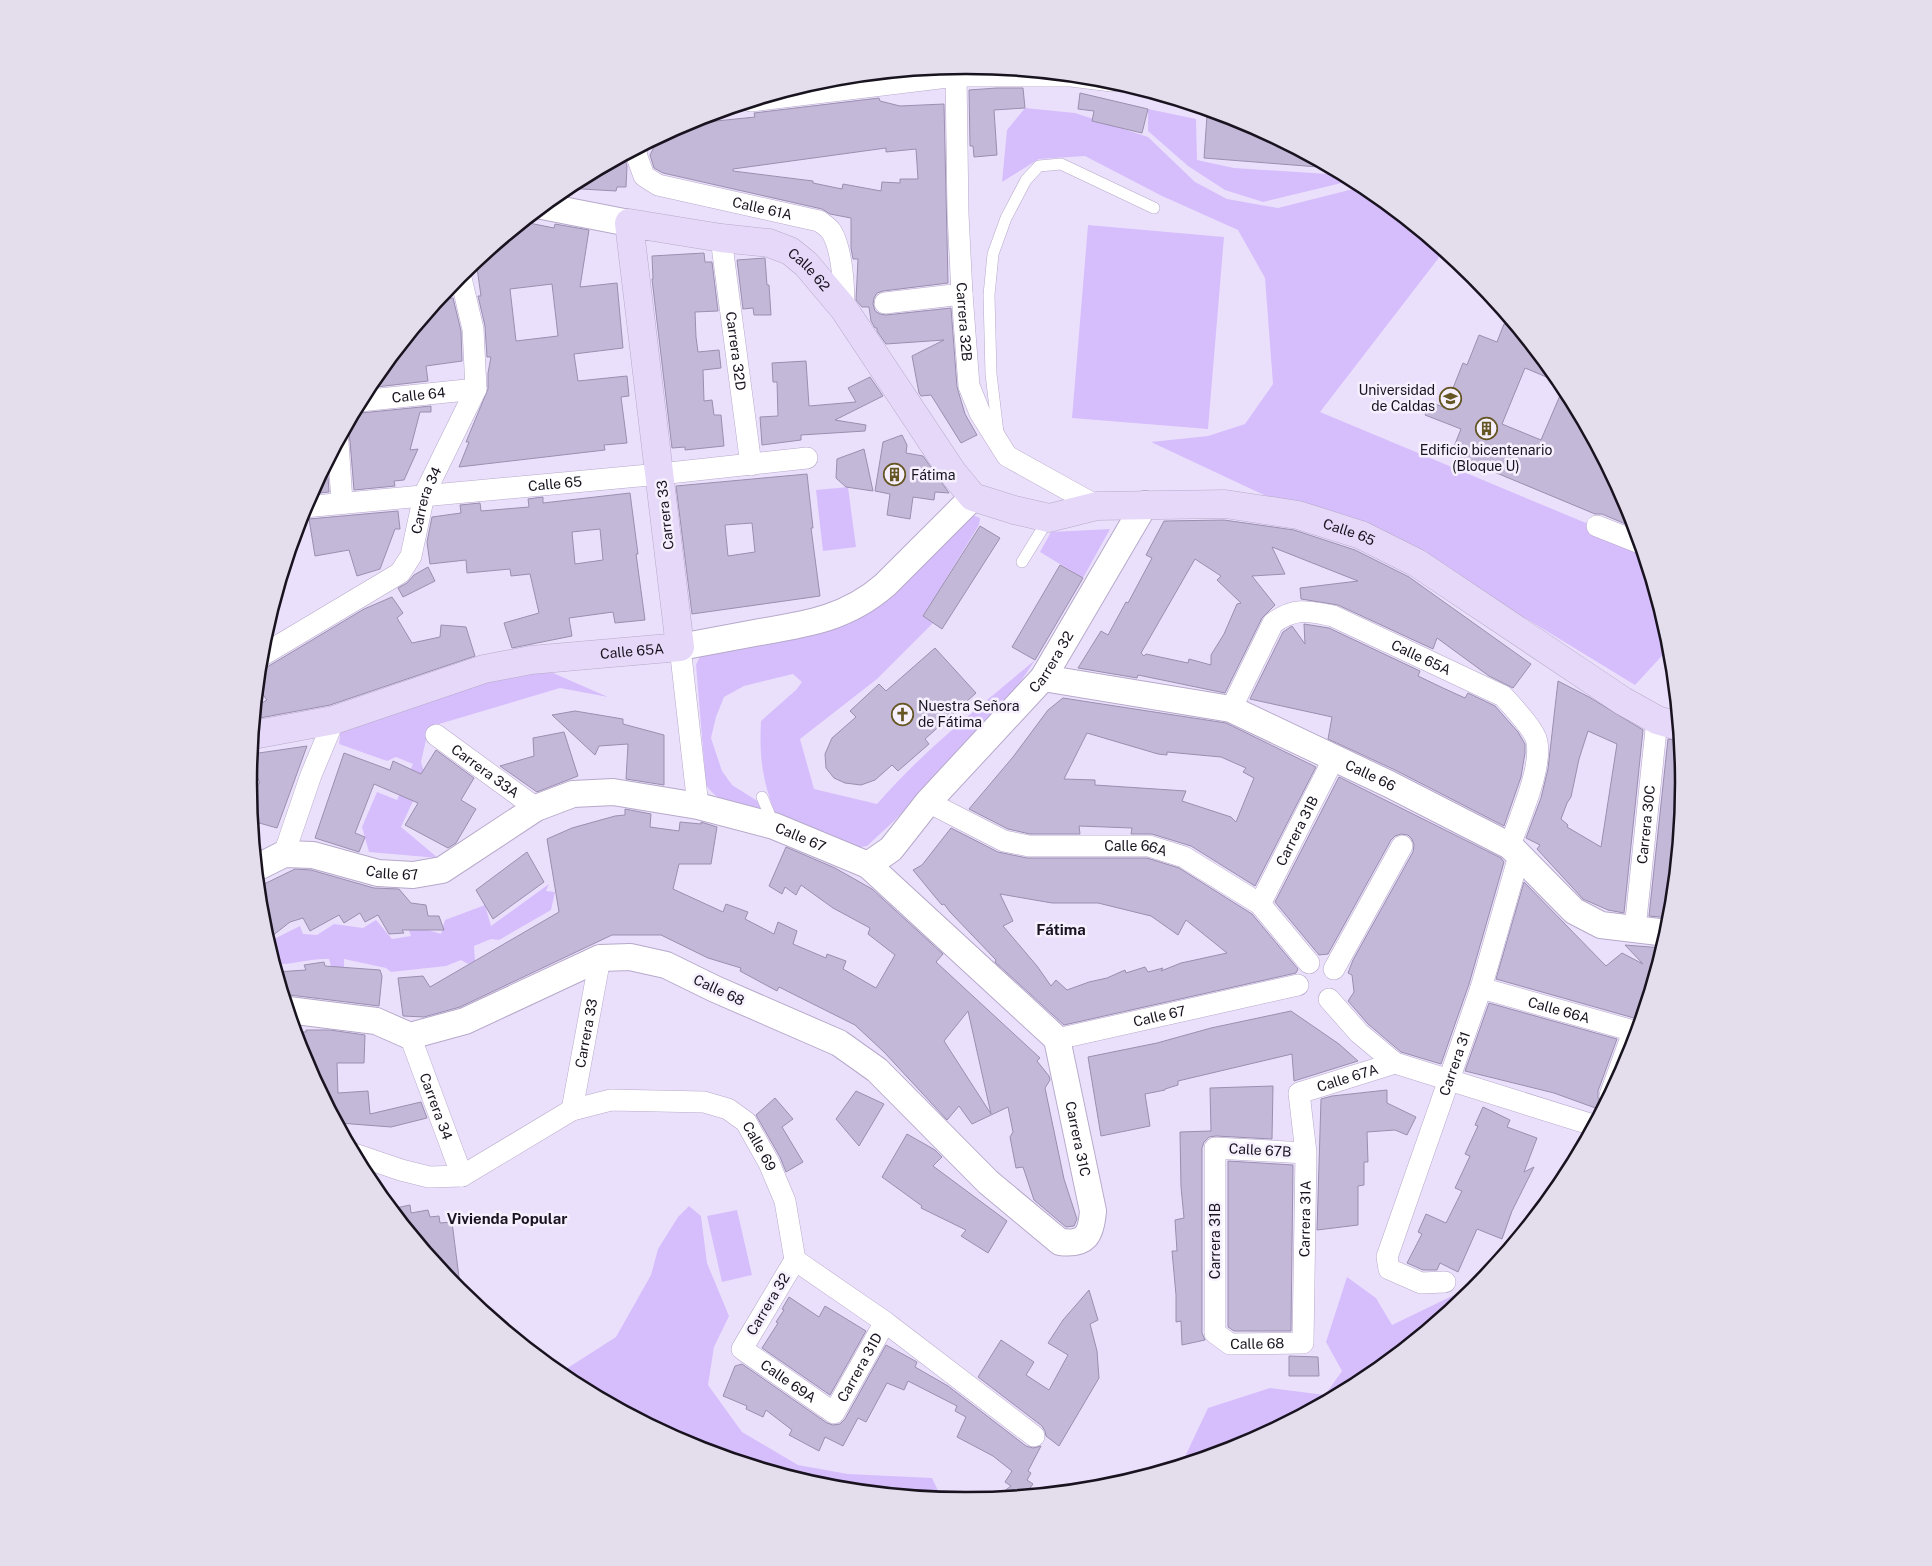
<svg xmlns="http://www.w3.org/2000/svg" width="1932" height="1566" font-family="'Public Sans',sans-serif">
<rect width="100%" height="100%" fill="#ebe0fc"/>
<path fill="#d6befc" d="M1025 108 1075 113 1148 137 1195 182 1227 199 1278 208 1361 187 1363 185 1444 251 1320 412 1641 546 1671 646 1635 685 1417 552 1367 526 1264 495 1151 442 1208 436 1245 424 1273 384 1265 278 1238 230 1162 196 1085 156 1039 159 1002 182 1007 130Z
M1148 109 1196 119 1197 160 1234 168 1344 175 1354 180 1263 202 1225 190 1188 166 1148 131Z
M1088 225 1224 237 1208 429 1072 418Z
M848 487 856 547 823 551 816 490Z
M972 515 980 518 979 525 923 616 933 623 877 679 800 739 814 789 877 804C924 750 980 706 1035 660L1017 687 982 727 895 820 867 846 849 849 776 817C763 780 759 761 761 721L796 690 802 682 793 674 744 686 724 697 716 717 711 738 722 771 732 785 759 802 768 820C745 811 720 805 706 785L696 665 700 656 794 638Z
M1110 529 1083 578 1040 552 1051 532Z
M544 669 608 697 560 688 429 727 421 762 425 775 401 827 438 858 369 852 362 827 377 792 397 800 413 764 396 757 387 761 339 744 341 727 471 684Z
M549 884 546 891 555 892 551 910 499 940 491 939 474 946 475 961 468 964 461 960 446 966 391 972 386 968 344 959V975L333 974 329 959C310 958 293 965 274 964L268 942 300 926 303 934 317 935 334 924 363 928 376 920 392 939 411 936 406 923 441 934 445 920 485 905 491 926Z
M689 1206 701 1216 707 1263 729 1316 714 1347 708 1385 742 1432 798 1465 848 1474 932 1478 942 1499 826 1487 691 1446 561 1375 566 1369 616 1337 651 1275 658 1249 678 1217Z
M737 1210 752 1275 722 1282 707 1216Z
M1347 1277 1376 1298 1392 1325 1481 1282 1473 1291 1365 1380 1241 1446 1181 1465 1208 1408 1270 1388 1325 1395 1342 1371 1326 1342Z"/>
<path fill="#c4b8d9" stroke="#9b8faf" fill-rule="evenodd" d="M997 88H1023L1025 108 994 110 997 155 974 157 973 146H970L969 90Z
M1080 93 1148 109 1142 133 1092 121 1094 111 1078 109Z
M879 98 880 101 900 106 944 104 948 283 883 291 877 293 874 298 873 304 875 311 880 314 886 315 951 308 957 387 965 414 977 435 961 443 931 395 921 396 919 393 912 356 944 340 886 344 877 331V328H875L871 321 869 307H862L856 300 858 259H853L851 248V218L830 214 822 209 663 173 654 168 650 155 657 141 675 132 716 121 755 117 754 113ZM886 148V152L916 149 918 179H900V183L882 182 881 191 843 184 842 189 813 183V181L733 171V169Z
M1207 116 1241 120 1331 168 1204 158Z
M624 156 627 166 626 187H617L616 191 565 188Z
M524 222 554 228 555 224 589 230 580 287 617 283 623 348 574 354 578 381 627 376 629 396 621 397 627 443 604 445 605 450 459 467 469 442H466L488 389V373L491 357H487L485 326 478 296H481L476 261ZM552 284 558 336 516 341 510 289Z
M704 253 705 262H712L718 311 695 312 696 337 698 352 719 350 721 368 703 370 704 401 712 400 714 415H721L724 446 685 450V447L672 448 652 279H653L652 256Z
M765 258 767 285H769L771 315H754L753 308 743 309 737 260Z
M453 298 461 331 462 361 426 366 428 381 367 388 439 299Z
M1504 324 1518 330 1563 384 1525 368 1502 424 1541 440 1564 386 1629 508 1635 528 1602 514H1595L1451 454 1461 429 1425 415 1431 402 1445 408 1463 363 1467 365 1479 335 1497 342Z
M806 361 809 406 856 402 848 388 870 377 883 396 835 420 866 425 865 431 801 435V440L762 445 760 417 778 416 777 382H773L772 363Z
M431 406V412H420L410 450 418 449 404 480 394 481 395 486 354 490 350 441 349 435 344 431 354 412 361 413Z
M902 435 907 445 906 453 923 456 949 493 935 492 934 500 913 497 910 519 887 515 890 494 875 491 883 442Z
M864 449 873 491 846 487 836 478 837 459Z
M327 463 329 492 310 494 312 491Z
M807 474 813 528H811L820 596 692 614 676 486ZM752 523 755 552 728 556 725 525Z
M630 493 638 554H636L645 620 615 623 613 612 569 618 572 636 512 648 504 623 539 613 530 574 511 576 510 569 467 573 466 560 430 564 427 542 432 517 461 513 460 505 480 503 481 511 529 507 528 499 543 497V503ZM600 529 603 560 575 564 572 532Z
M398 511 400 529H395L380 569 357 576 349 550 315 556 309 519Z
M1224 520 1294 530 1355 550 1409 577 1531 664 1513 688 1489 676 1437 638 1433 649 1338 605 1301 599 1300 588 1358 581 1272 547 1285 574 1252 576 1275 605 1262 618 1225 693 1138 675 1137 678 1078 668 1101 631 1108 635 1126 602 1128 603 1152 558 1146 555 1164 521ZM1195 559 1221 576 1217 580 1241 603 1237 604 1224 634 1211 655V665L1189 659 1188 663 1146 654 1144 656 1141 653Z
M980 526 1000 538 942 629 923 616Z
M1060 565 1083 578 1035 660 1012 647Z
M428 567 435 581 403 597 398 588 407 583 414 575Z
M392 597 403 613 397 618 412 643 440 637 441 625 466 627 475 656 330 705 254 719 256 706 267 700 257 687 259 668 267 667 364 609Z
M1304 624 1329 628 1420 671 1418 676 1443 688 1465 698 1468 693 1495 706 1518 732 1525 744V753L1521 777 1504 826 1395 770 1328 739 1332 717 1250 699 1283 632 1292 626 1305 644Z
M935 648 976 693 925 739 929 744 898 771 892 765 875 780 861 785 845 783 834 778 826 768 825 754 832 738 856 717 850 711 879 684 886 691Z
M1558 681 1589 697 1643 730 1624 913 1608 910 1583 899 1537 849 1540 845 1526 838 1541 798 1548 769ZM1588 731 1617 744 1601 847 1567 827 1568 825 1561 819 1567 803 1571 797 1579 759Z
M1063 698 1226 723 1316 767 1255 886 1191 846 1152 834H1131L1132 828 1079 826 1080 834H1030L1008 829 969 809 1013 757 1048 710ZM1087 733 1158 754 1167 755V752L1221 757 1246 768 1243 772 1254 778 1236 822 1231 817 1182 801 1186 791 1095 785V780L1064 779Z
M575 711 623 719V724L664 735V785L626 779 628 744 599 746 595 755 552 715Z
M564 732 578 776 537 792 500 766 534 756 533 738Z
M1668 739 1680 741 1684 783 1671 918 1649 916Z
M307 746 277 828 252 821 249 791 260 783 252 765V754Z
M436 750 474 778 461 800 476 809 456 843 448 848 405 825 418 803 374 784 355 833 365 837 359 852 315 838 344 753 390 770 393 761 421 774Z
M1339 777 1501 858 1504 862 1469 984 1441 1064 1401 1052 1368 1024 1348 1001 1354 992 1352 975 1348 973 1353 960 1413 852 1414 845 1412 839 1408 835 1401 834 1395 836 1391 840 1328 954 1319 955 1275 902Z
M625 809 651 814 650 827 679 831 680 822 701 824V822L717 827 711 864H679L673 889 723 912 726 904 748 912 745 919 774 934 778 922 797 931 793 944 826 958 827 954 846 961 843 969 876 988 895 955 868 934 870 928 833 908 801 885 796 895 785 887 782 894 769 886 786 847 835 868 872 889 943 954 936 962 1040 1058 1037 1061 1049 1076 1050 1080 1045 1088 1064 1179 1077 1219 1074 1226 1066 1227 1034 1200 1023 1167 1016 1168 1010 1137 1013 1132 1008 1107 972 1124 959 1106 947 1120 884 1052 855 1025 779 987 777 991 740 971 741 968 708 958 661 935H612L460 1007 424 1017 403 1016 398 978 423 976 430 987 559 912 547 839 572 828 615 816 625 815ZM968 1011 991 1114 944 1041Z
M951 828 998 852 1027 858H1147L1179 868 1252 914 1298 969 1296 973 1064 1025 995 962 996 960 950 912 944 904 942 905 936 898 913 870 922 865ZM1000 894 1052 903H1098L1151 916 1178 935 1186 920 1227 953 1181 963 1161 971 1163 968 1148 972 1145 967 1126 973 1125 970 1107 978 1089 982 1067 990 1056 980 1051 986 1037 966 1003 926 1013 921Z
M527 852 544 882 493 919 476 890Z
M295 869 311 870 374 888 399 889 411 903 426 905 428 916H439L444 930H402L404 933 389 934 378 915 365 922 360 913 344 923 339 915 310 931 303 918 290 922 267 940 262 923 258 887Z
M1524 882 1606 966 1622 953 1643 964 1625 945 1663 948 1641 1020 1496 979Z
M324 962 325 966 380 970 382 976 379 1006 290 995 284 996 276 972 306 970 304 965Z
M1489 1003 1617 1039 1598 1091V1098L1603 1105 1601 1110 1554 1093 1465 1071Z
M1291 1011 1339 1044 1358 1061 1294 1081 1292 1054 1178 1081V1085L1165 1089V1090L1145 1094 1150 1126 1101 1136 1088 1057 1157 1043 1211 1028Z
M306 1030H330L365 1035 364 1063H337L338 1093 368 1091 370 1114 421 1102 427 1118 391 1127 339 1123V1126L303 1058 295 1032H306Z
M1273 1086 1272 1139 1216 1136 1209 1137 1204 1142 1202 1148V1333L1205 1340 1182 1345 1181 1321 1176 1322V1295L1172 1251H1177L1175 1220 1184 1218 1181 1187 1180 1132 1211 1131 1210 1088Z
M1387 1090V1103L1416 1117 1407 1135 1395 1130 1367 1132 1368 1162H1364V1185L1358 1186V1225L1317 1230 1321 1099 1332 1096Z
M856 1091 884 1104 859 1146 836 1119Z
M775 1098 793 1119 782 1127 803 1162 786 1172 780 1157 756 1115Z
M1483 1107 1510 1120 1507 1127 1537 1138 1524 1172 1534 1167 1512 1211 1502 1239 1477 1229 1458 1272 1440 1263 1437 1270H1423L1407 1263 1422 1234 1418 1232 1426 1214 1446 1223 1462 1191 1455 1188 1470 1156 1465 1154 1478 1126 1475 1125Z
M907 1134 935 1150 942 1157 933 1166 1007 1221 988 1253 961 1236 966 1230 921 1208 922 1206 882 1177Z
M1228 1161 1293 1165 1291 1331H1234L1228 1327Z
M410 1205 411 1213 428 1210 430 1217 439 1216 440 1223 452 1222 461 1293 391 1209Z
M1089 1290 1098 1320 1090 1324 1097 1351 1099 1378 1059 1446 1046 1436 1045 1431 1042 1426 978 1377 1001 1340 1034 1362 1026 1375 1049 1390 1068 1355 1048 1343 1063 1320Z
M789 1297 819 1317 825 1306 866 1331 830 1395 762 1348 778 1323 776 1322 784 1310 782 1309Z
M886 1345 917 1362 915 1367 948 1386 1026 1446 1033 1448 1041 1446 1028 1471 1031 1473 1027 1480 1033 1484 1025 1495 995 1498 1011 1486 1005 1482 1012 1471 993 1456 957 1437 966 1417 955 1411 957 1406 908 1381 904 1390 887 1383 866 1422 858 1418 843 1446 825 1437 819 1451 789 1435 792 1430 766 1410 763 1417 746 1409 747 1406 723 1396 735 1366 742 1364 827 1423 833 1425 840 1424 845 1419Z
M1289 1356 1318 1357 1319 1376H1289Z"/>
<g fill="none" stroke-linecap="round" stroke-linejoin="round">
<defs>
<path id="service" d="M998 433 991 374 989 295 993 254 1006 218 1026 180 1039 166 1061 164 1154 208
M1022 562 1049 518
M762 797 773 823"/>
<g id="minor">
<path id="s1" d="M956 76 958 214 962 294 969 386 980 413 1007 456 1097 506"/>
<path d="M751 101 956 76H1071L1112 81"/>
<path id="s2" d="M637 149 636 154 644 176 658 185 819 221C823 224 828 227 831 231 843 250 844 287 844 309"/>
<path id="s3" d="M721 238 751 465"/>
<path d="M885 303 962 294"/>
<path id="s4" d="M360 401 476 389"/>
<path d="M338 442 342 502"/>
<path id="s5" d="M304 507 660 474 807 458"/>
<path d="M1597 526 1640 543"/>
<path d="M680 647 698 806"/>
<path id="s6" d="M261 656 400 573 411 556 424 495 476 389 473 329 460 274"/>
<path id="s7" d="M1231 709 1273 623C1295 607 1308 611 1333 616L1503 696C1512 706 1535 730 1537 742 1542 770 1519 818 1510 846"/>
<path id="s8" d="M436 735 536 808"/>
<path id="s9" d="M928 802 1004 841 1029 846H1149L1184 857 1260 904 1309 963"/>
<path d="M284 854 311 775 334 720"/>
<path id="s10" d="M1260 904 1334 758"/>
<path id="s11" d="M1635 929 1657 720"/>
<path d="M1334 969 1402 846"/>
<path id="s12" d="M1481 988 1637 1032"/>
<path d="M1329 999 1359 1033 1395 1063 1593 1125"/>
<path id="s13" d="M410 1036 462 1176"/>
<path id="s14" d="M1057 1039 1298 985"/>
<path d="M1610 1095 1633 1032"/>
<path id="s15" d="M572 1110 600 958"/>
<path id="s16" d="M1306 1153 1215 1148V1333L1230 1344 1303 1343 1306 1153 1299 1093 1395 1063"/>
<path id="s17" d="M354 1154 401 1170 429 1177 462 1176 572 1110 611 1100 704 1102 728 1109 746 1122 769 1163 785 1201 795 1260 885 1322 1034 1436"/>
<path id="s18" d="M795 1260 742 1349 834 1413 885 1322"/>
<path id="s19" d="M1445 1282 1421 1283 1389 1269 1387 1257 1481 988 1519 856"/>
</g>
<g id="tertiary">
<path d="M542 206 629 223"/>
<path d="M680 647C706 642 733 637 760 632 808 624 847 618 885 585L973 497"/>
<path id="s20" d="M1043 678 1231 709 1389 784 1510 846 1574 911 1601 925 1667 933"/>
<path id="s21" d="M868 865 891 849 928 802 1043 678 1145 504"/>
<path id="s22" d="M256 868 284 854 313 855 378 873 413 875 442 870 536 808 573 794 613 792 698 806 774 826 868 865 1057 1039 1093 1211C1091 1235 1086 1245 1060 1242L988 1182 877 1070 839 1043 715 989 666 965 630 957 600 958 465 1021 410 1036 376 1021 288 1010"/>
</g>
<g id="secondary">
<path id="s23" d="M253 735 334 720 484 669 531 660 680 647 629 223 721 238 769 243 790 251 806 264 844 309 953 473 973 497 1014 510 1049 518 1097 506 1225 504 1298 515 1361 535 1417 563 1623 701 1657 720 1678 726"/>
</g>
</defs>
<use href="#service" stroke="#b6a9ca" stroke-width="12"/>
<use href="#minor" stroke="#b6a9ca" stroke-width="22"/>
<use href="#tertiary" stroke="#b6a9ca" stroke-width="28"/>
<use href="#secondary" stroke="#b6a9ca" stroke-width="29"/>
<use href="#service" stroke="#fff" stroke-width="11"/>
<use href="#minor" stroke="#fff" stroke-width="21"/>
<use href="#tertiary" stroke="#fff" stroke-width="26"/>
<use href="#secondary" stroke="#e6d8f8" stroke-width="28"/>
</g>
<defs>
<symbol id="university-ring" viewBox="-11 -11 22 22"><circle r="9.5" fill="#f6f0fe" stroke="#645522" stroke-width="1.5"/><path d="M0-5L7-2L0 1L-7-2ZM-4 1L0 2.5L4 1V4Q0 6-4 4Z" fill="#645522"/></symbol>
<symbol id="building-ring" viewBox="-11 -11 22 22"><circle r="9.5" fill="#f6f0fe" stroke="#645522" stroke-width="1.5"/><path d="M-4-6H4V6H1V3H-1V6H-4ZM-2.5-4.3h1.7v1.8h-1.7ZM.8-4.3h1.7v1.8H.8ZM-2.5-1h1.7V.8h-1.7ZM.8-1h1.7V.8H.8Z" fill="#645522"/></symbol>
<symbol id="church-ring" viewBox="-11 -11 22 22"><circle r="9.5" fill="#f6f0fe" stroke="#645522" stroke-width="1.5"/><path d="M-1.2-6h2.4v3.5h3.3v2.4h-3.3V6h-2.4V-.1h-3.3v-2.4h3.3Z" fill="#645522"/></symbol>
</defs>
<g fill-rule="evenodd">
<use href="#university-ring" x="1438" y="386" width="25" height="25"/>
<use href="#building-ring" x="1474" y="416" width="25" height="25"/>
<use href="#building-ring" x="882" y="462" width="25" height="25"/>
<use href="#church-ring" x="890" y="702" width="25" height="25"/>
</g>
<g text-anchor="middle" stroke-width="5" stroke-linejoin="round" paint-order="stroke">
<g font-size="14" fill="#18131f" stroke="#f6f0fe">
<text dy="5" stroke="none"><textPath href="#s2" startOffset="152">Calle 61A</textPath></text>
<text dy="5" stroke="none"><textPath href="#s23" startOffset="1056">Calle 62</textPath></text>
<text dy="5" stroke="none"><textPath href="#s1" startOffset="246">Carrera 32B</textPath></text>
<text dy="5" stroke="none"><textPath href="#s3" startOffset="114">Carrera 32D</textPath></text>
<text dy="5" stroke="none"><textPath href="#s4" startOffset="59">Calle 64</textPath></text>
<text dy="5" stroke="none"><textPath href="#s5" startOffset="252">Calle 65</textPath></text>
<text dy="5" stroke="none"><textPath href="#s6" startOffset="240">Carrera 34</textPath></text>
<text transform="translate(665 515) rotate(-96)" y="5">Carrera 33</text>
<text dy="5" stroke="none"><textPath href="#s23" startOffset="1721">Calle 65</textPath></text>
<text dy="5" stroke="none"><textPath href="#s23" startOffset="390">Calle 65A</textPath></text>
<text dy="5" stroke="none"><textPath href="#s7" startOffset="256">Calle 65A</textPath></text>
<text dy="5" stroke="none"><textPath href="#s21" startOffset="275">Carrera 32</textPath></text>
<text dy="5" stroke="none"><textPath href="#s8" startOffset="61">Carrera 33A</textPath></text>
<text dy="5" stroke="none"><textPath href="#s20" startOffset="345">Calle 66</textPath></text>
<text dy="5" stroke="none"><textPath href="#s11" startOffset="105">Carrera 30C</textPath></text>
<text dy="5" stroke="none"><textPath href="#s10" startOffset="82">Carrera 31B</textPath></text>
<text dy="5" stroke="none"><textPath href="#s22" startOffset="578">Calle 67</textPath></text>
<text dy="5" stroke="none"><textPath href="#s9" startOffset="218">Calle 66A</textPath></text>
<text dy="5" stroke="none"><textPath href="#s22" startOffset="142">Calle 67</textPath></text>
<text transform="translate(719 990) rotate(25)" y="5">Calle 68</text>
<text dy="5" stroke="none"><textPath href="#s12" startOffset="81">Calle 66A</textPath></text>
<text dy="5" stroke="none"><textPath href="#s14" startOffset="105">Calle 67</textPath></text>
<text dy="5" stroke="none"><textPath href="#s15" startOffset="78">Carrera 33</textPath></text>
<text dy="5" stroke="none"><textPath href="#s19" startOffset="276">Carrera 31</textPath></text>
<text dy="5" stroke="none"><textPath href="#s16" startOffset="669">Calle 67A</textPath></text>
<text dy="5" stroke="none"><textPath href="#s13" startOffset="75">Carrera 34</textPath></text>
<text dy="5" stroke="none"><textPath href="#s22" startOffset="1010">Carrera 31C</textPath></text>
<text dy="5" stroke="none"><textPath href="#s17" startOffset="448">Calle 69</textPath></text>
<text transform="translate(1260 1150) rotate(3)" y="5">Calle 67B</text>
<text dy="5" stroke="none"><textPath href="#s16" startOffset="492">Carrera 31A</textPath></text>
<text transform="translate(1215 1241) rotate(-90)" y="5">Carrera 31B</text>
<text transform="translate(768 1304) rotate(-59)" y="5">Carrera 32</text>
<text dy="5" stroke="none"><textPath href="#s16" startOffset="322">Calle 68</textPath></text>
<text dy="5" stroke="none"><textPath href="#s18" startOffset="268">Carrera 31D</textPath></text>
<text dy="5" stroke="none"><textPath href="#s18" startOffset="160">Calle 69A</textPath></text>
</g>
<g font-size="14" fill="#18131f" stroke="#f6f0fe" text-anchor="start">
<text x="1435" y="395" text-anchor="end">Universidad<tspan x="1435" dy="16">de Caldas</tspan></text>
<text x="1486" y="455" text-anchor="middle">Edificio bicentenario<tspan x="1486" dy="16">(Bloque U)</tspan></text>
<text x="911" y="480">Fátima</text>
<text x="918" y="711">Nuestra Señora<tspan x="918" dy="16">de Fátima</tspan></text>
</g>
<g font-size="15" font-weight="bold" fill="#18131f" stroke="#f6f0fe">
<text x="1061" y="935">Fátima</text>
<text x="507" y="1224">Vivienda Popular</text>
</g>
</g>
<path d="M0 0H1932V1566H0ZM257 783a709 709 0 1 1 1418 0a709 709 0 1 1-1418 0Z" fill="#e4deec" fill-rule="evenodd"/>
<path fill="none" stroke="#18131f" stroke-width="2.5" d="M257 783a709 709 0 1 1 1418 0a709 709 0 1 1-1418 0Z"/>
</svg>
